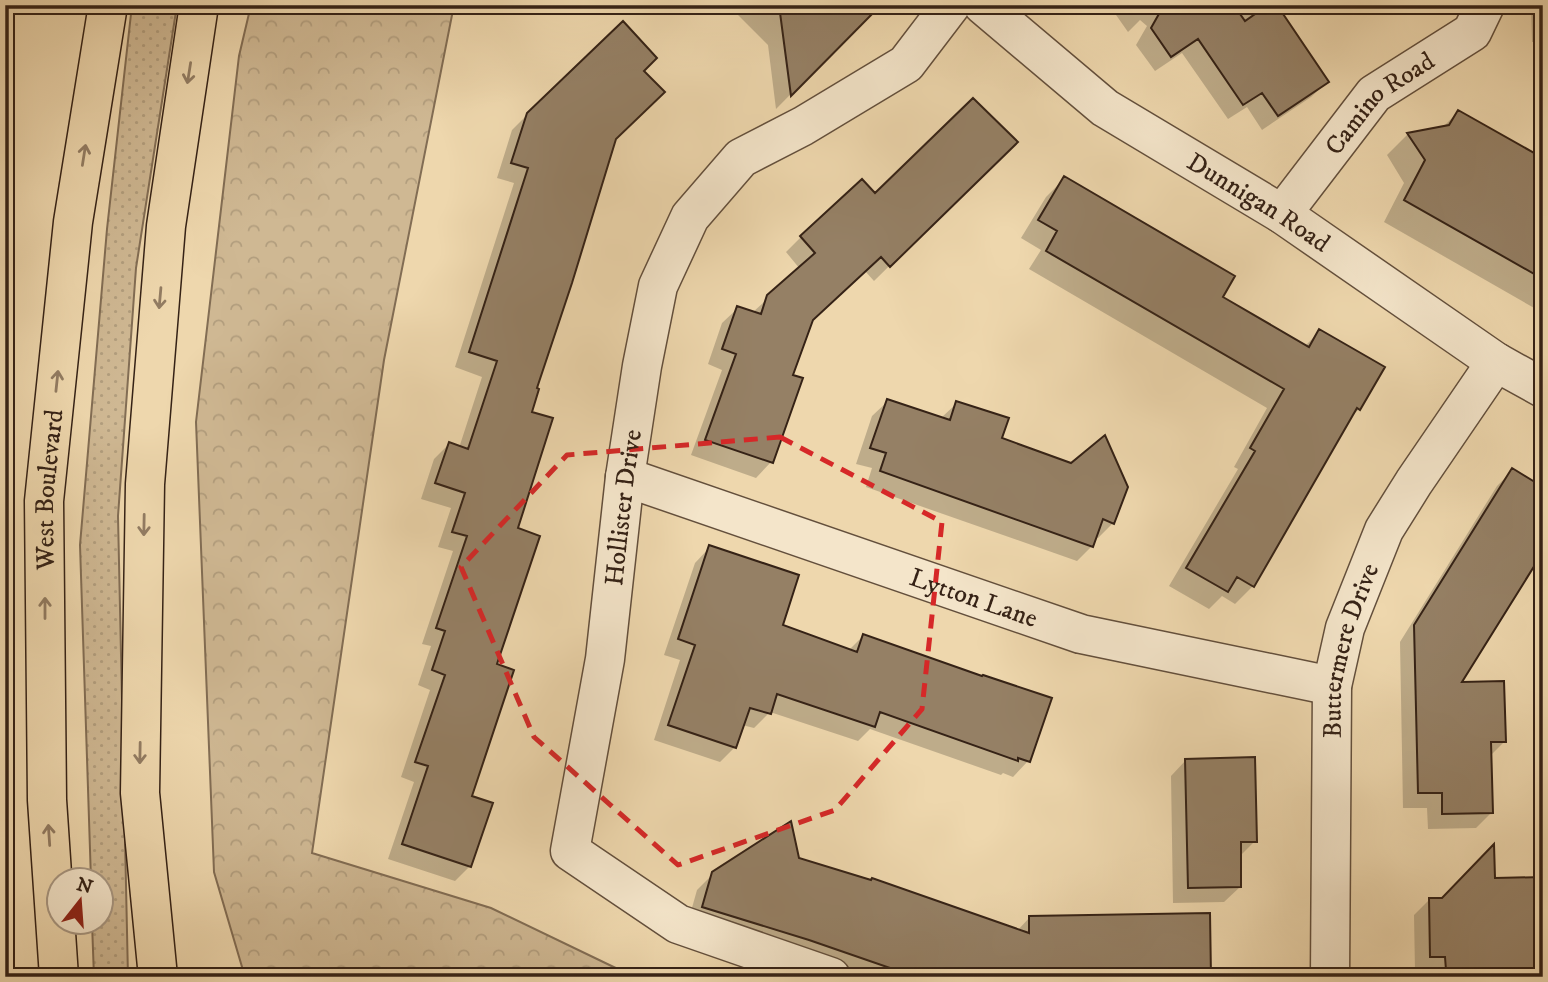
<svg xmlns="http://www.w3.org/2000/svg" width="1548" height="982" font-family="'IM FELL DW Pica',serif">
<defs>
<pattern id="green-dots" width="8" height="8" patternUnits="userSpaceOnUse" patternTransform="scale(1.75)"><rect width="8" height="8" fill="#cfb893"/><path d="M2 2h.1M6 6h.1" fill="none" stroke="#b29e7e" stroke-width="1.8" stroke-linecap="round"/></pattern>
<pattern id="forest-crowns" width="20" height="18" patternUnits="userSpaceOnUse" patternTransform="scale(1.75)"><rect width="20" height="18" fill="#cfb893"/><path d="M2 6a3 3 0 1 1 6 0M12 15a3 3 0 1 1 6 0" fill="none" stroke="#b29e7e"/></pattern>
</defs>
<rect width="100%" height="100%" fill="#eed7ad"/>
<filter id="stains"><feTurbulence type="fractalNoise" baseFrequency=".00286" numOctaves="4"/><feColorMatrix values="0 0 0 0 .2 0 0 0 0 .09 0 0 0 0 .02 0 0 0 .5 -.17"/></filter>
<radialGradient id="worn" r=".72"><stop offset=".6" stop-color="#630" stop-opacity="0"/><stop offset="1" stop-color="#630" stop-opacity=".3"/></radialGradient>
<path fill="url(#green-dots)" stroke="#826d54" stroke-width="2" d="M132 5H177L136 268 118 516 128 977H94L92 923 102 922V880H91L80 545 107 229Z"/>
<path fill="url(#forest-crowns)" stroke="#826d54" stroke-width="2" d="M251 5H454L384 360 312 853 491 908 624 972V977H245L214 872 196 422 239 56Z"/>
<path fill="#0003" d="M728 5H867L873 11 776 109 768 45Z
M1109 5H1248L1255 16 1327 82 1311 97 1262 130 1247 107 1228 119 1182 53 1155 71 1136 45 1147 26 1140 20 1128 32Z
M1531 5H1543V42H1532Z
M641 71 614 139 535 390 530 413 515 529 495 665 470 797V866L455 881 388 859 414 782 401 777 430 690 418 685 431 646 422 644 453 551 438 547 451 508 421 499 434 459 449 444 459 448 482 377 455 367 514 183 497 178 512 130 528 114Z
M1458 112 1543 160V313L1384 222 1404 183 1387 155 1408 134 1442 128Z
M1015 142 874 281 865 271 810 321 791 376 771 462 756 478 691 455 722 370 708 364 722 323 738 308 752 313 800 269 786 252 801 237 875 195Z
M1064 179 1220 298 1304 347 1319 332 1359 409 1348 420 1253 586 1235 604 1222 596 1209 609 1169 586 1238 469 1234 467 1267 408 1029 269 1041 250 1021 238 1046 197Z
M888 401 941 418 957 403 1000 440 1113 523 1098 538 1095 537 1092 546 1077 561 866 487 872 468 856 464 872 416Z
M1513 470 1458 683 1504 742 1490 756 1491 813 1476 828 1428 829 1427 808H1403L1400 642 1497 486Z
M710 547 780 626 848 651 863 636 1028 761 1013 777 1003 773 1001 775 870 729 858 741 770 712 754 728 742 725 735 747 720 762 654 740 680 660 664 655 695 563Z
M1186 760 1255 841 1239 857 1240 887 1224 902 1173 903 1171 776Z
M797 859 1017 931 1030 917 1209 977H856L731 935 688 922 697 890 713 874Z
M1543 879V977H1431L1430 972 1415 971 1414 915 1429 900 1443 899 1493 880Z"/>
<path fill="#958065" stroke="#352216" stroke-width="2" d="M779 5H881L791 96Z
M1164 5H1247L1238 11 1245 21 1268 5H1277L1329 82 1278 116 1262 93 1243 105 1198 39 1171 57 1151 28Z
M623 21 657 58 644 71 665 92 616 139 572 283 537 388 539 389 532 412 553 418 518 528 540 536 497 664 514 670 472 796 493 803 471 867 402 844 428 766 415 762 445 675 432 670 445 631 436 628 467 536 452 532 465 493 435 483 449 442 468 449 497 361 469 352 528 168 511 163 527 113Z
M973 98 1018 142 890 267 881 257 813 320 793 375 803 378 773 463 705 440 736 354 722 349 737 306 761 314 767 295 815 253 800 236 862 179 875 193Z
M1458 110 1543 158V279L1404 200 1425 160 1407 133 1449 125Z
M1064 176 1235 276 1223 297 1309 347 1319 329 1385 367 1360 410 1357 408 1254 587 1237 577 1228 592 1186 568 1255 451 1250 448 1284 389 1046 251 1057 231 1038 220Z
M887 399 950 420 956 401 1009 418 1002 438 1071 463 1105 435 1128 487 1114 524 1103 519 1093 547 880 471 886 453 870 448Z
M1512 468 1543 487V552L1462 682 1504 681 1506 742H1491L1493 813 1442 814V793H1418L1414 625Z
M709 545 799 575 783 625 857 652 863 634 982 676 983 675 1052 698 1030 762 1018 758V761L880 712 875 727 777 694 771 714 750 708 736 748 668 725 695 645 678 639Z
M1255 757 1257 842H1241V887L1188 888 1185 759Z
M791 821 799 858 871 880 872 878 1029 933V916L1210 913 1211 977H916L809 940 702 907 712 872Z
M1494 844 1495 878 1543 877V968L1446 970 1445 957H1430L1429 898H1442Z"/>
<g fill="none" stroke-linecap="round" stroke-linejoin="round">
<defs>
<g id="minor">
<path id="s1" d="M983 5 1105 108 1282 214 1496 362 1543 388"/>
<path id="s2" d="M1282 214 1374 94 1472 32 1485 5"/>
<path id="s3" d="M625 477 1081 634 1332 686"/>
<path id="s4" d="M831 977 678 924 570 851 605 659 625 477 642 366 658 286 690 217 741 158 803 126 906 64 951 5"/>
<path id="s5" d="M1330 977 1332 686 1345 628 1384 530 1414 482 1496 362"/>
</g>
<g id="major">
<path id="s6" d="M59 977 47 800 44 501 73 222 108 5"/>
<path d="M158 977 140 793 145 484 166 226 199 5"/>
</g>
</defs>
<use href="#minor" stroke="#634f3c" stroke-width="41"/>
<use href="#major" stroke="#352216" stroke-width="41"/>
<use href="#minor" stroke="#f4e5ca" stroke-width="38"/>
<use href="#major" stroke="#eed7ad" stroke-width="38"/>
</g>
<defs><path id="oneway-shaft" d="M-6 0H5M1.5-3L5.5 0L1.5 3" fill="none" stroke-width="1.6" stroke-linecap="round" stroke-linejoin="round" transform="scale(1.75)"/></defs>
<g stroke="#927c62">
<use href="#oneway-shaft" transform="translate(189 73) rotate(99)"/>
<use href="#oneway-shaft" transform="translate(84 155) rotate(-81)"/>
<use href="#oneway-shaft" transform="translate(160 298) rotate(95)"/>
<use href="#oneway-shaft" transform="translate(57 381) rotate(-84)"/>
<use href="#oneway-shaft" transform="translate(144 525) rotate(91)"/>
<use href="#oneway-shaft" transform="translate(45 608) rotate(-90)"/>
<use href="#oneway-shaft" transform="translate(140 753) rotate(91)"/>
<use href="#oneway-shaft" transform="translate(49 835) rotate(-94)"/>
</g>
<path fill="none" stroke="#d62828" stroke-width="5" stroke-dasharray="14 9" stroke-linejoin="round" d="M780 437 942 522 922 709 835 810 678 865 534 737 461 567 567 455Z"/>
<g text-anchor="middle" stroke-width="5" stroke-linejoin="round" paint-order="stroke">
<g font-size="26" fill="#352216" stroke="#f4e5ca">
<text dy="9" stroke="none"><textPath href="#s2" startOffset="149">Camino Road</textPath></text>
<text dy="9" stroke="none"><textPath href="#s1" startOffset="340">Dunnigan Road</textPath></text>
<text dy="9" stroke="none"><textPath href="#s6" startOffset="488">West Boulevard</textPath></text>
<text dy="9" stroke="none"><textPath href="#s4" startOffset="640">Hollister Drive</textPath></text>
<text dy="9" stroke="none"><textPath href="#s3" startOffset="369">Lytton Lane</textPath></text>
<text dy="9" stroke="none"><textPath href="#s5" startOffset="329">Buttermere Drive</textPath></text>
</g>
</g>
<rect width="1548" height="982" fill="none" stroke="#eed7ad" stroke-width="28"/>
<rect x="7" y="7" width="1534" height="968" fill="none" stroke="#352216" stroke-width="3.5"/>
<rect x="14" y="14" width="1520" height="954" fill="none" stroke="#352216" stroke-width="2"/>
<g transform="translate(80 901) rotate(17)"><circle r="33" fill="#f4e5ca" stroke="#a89782" stroke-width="2"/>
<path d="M0-5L12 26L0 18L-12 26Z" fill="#8f2418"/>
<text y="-10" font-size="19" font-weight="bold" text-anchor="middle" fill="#352216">N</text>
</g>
<rect width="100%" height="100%" filter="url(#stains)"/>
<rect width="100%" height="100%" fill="url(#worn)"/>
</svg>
